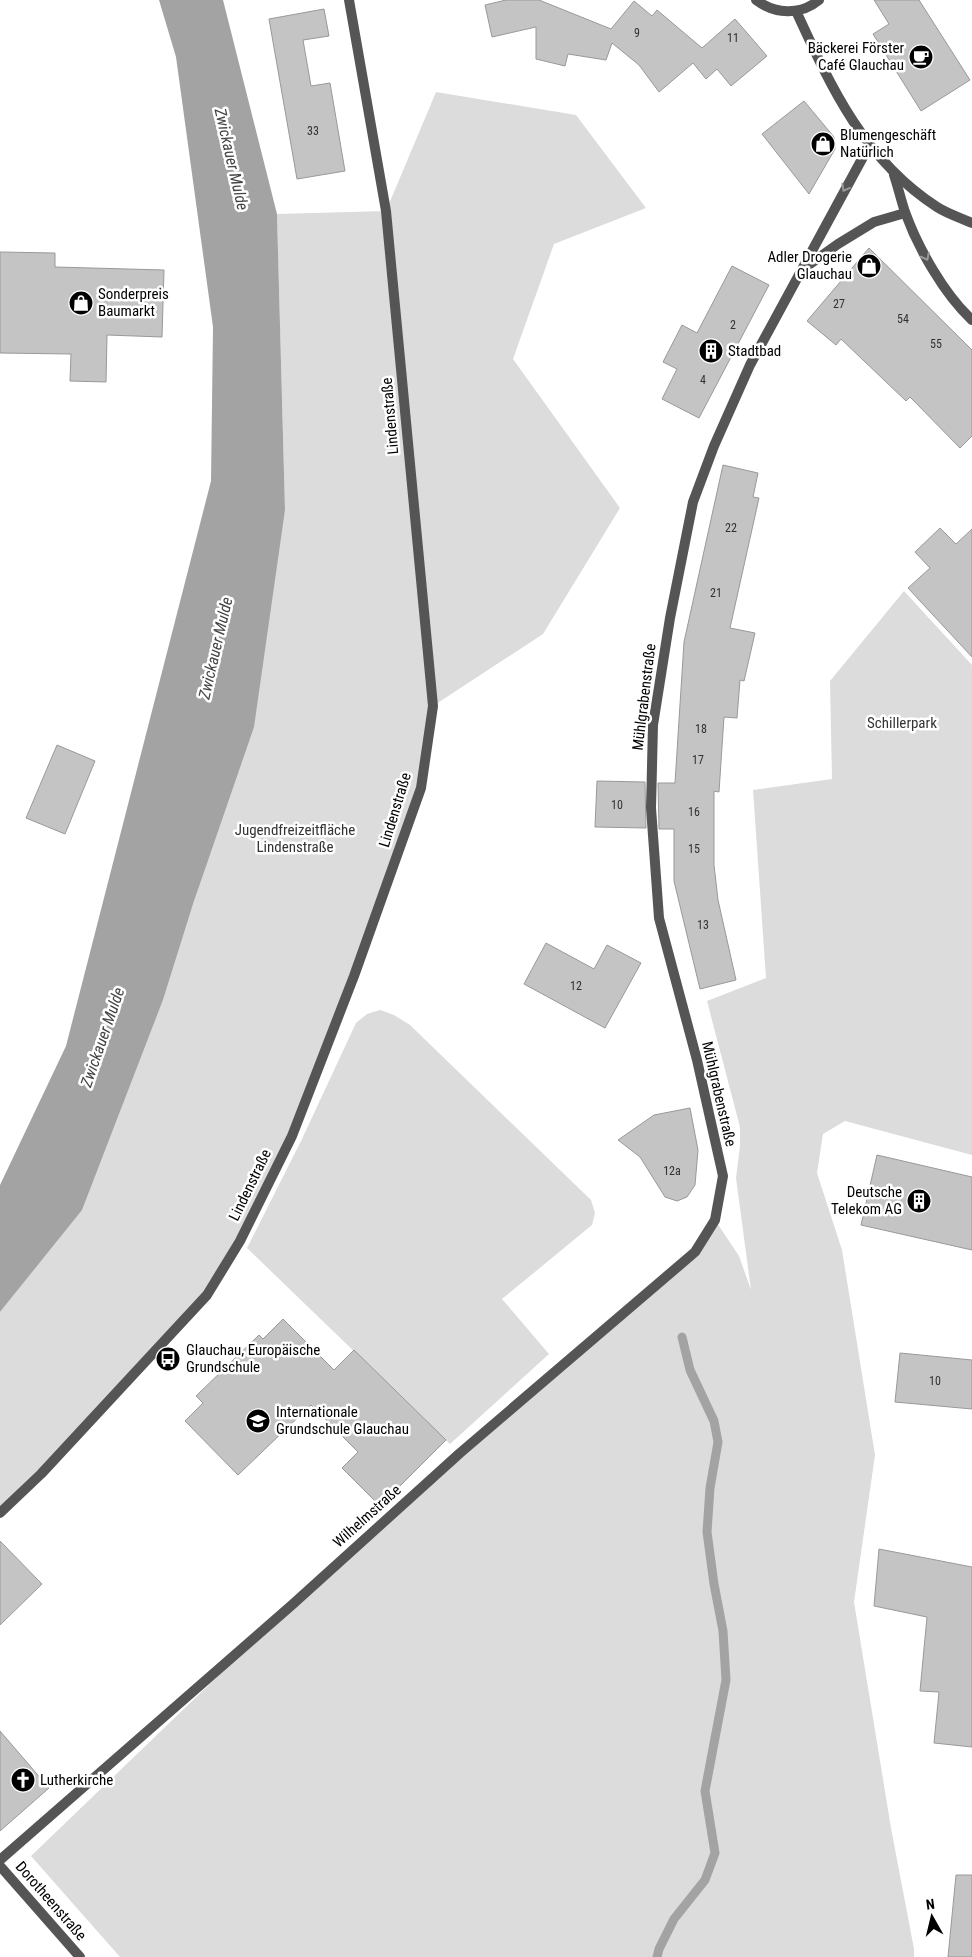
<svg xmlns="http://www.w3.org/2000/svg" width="972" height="1957" font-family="'Roboto Condensed',sans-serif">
<rect width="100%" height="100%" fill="#fff"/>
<path fill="#dcdcdc" d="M436 92 576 115 646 208 554 244 513 359 620 508 543 634 433 706 421 788 292 1136 207 1295 0 1513V1312L82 1209 163 1000 194 901 285 510 277 214 386 211Z
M904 591 972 665V1155L845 1121 823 1134 817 1173 842 1250 875 1455 854 1602 891 1828 914 1949V1957H120L31 1856 293 1604 695 1252 715 1220 739 1256 751 1290 736 1178 740 1146V1127L707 1001 766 978 753 790 832 779 830 681Z
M380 1010 394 1015 410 1025 591 1200 595 1213 592 1225 502 1299 549 1354 450 1444 247 1248 301 1141 356 1023 367 1014Z"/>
<path fill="#a3a3a3" d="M159 0H223L277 214 285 510 254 727 194 901 163 1000 82 1210 0 1312V1185L66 1046 211 481 213 327 176 57Z"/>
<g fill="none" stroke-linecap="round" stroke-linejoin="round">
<path stroke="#a3a3a3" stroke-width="9" d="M657 1957 659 1949 674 1919 705 1880 715 1853 705 1791 726 1680 723 1631 714 1584 707 1532 710 1488 718 1442 714 1421 690 1370 682 1337"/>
</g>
<path fill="#c4c4c4" stroke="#999" d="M506 0H539L611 29 634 1 652 16 657 10 702 48 735 19 767 56 731 86 717 69 706 79 693 63 659 92 639 65 612 43 606 60 568 54 565 66 536 59V27L492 37 485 5Z
M874 0H919L970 80 921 111 873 34 889 24Z
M324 9 329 36 303 40 311 86 330 83 345 171 297 179 269 19Z
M804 101 834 137 835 149 809 194 762 134Z
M869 248 972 350V436L960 448 910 397 906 401 841 339 836 345 807 321Z
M0 252 55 253V267L164 270 162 337 107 335 106 382 70 381 71 354 0 353Z
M732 266 769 285 699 418 662 399 677 369 663 362 682 325 697 333Z
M723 465 758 473 753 497 759 498 730 628 755 633 744 681 740 680 737 718 724 717 719 792 714 791V865L718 900 736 980 700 989 674 881V829H659L658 783H675L684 642Z
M940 528 956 544 972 529V657L908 588 930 568 915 552Z
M57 745 95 761 65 834 26 818Z
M597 781 645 782 646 828 595 827Z
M546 943 594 969 607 945 641 963 605 1028 524 984Z
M690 1108 698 1150 695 1185 687 1197 677 1201 665 1197 640 1157 618 1140 654 1115Z
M877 1155 972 1177V1250L861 1225Z
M283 1319 334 1370 354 1350 446 1440 380 1506 342 1468 358 1452 311 1405 238 1475 185 1421 203 1403 196 1396 259 1335 263 1339Z
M900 1353 972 1360V1409L895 1402Z
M0 1541 42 1584 0 1625Z
M879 1549 972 1567V1747L934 1743 939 1692 920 1691 927 1617 874 1606Z
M0 1731 49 1788 0 1831Z
M956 1875H972V1957H948Z"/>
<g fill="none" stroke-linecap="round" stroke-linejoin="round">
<path stroke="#555" stroke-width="10" d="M894 175C898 187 901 200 905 212 918 248 944 294 972 320
M803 269 838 244 874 222 905 213
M0 1513 41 1474 207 1295 240 1241 292 1136 354 976 421 788 433 706 386 211 349 0
M0 1860 293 1604 460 1453 695 1252 715 1220 723 1176 697 1060 659 918 651 808 653 725 670 618 693 502 714 446 750 365 869 146
M0 1866 80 1957"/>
<path stroke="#555" stroke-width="10" d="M756 0C775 14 800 16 819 0
M796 11C831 87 864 160 937 207 948 214 961 218 972 223"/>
</g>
<defs><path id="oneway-chevron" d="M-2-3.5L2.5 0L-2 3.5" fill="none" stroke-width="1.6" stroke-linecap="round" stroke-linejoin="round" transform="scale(1.25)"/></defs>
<g stroke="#999">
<use href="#oneway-chevron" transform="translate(845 188) rotate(119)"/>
<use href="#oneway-chevron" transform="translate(926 257) rotate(63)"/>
</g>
<defs>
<symbol id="cafe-disc" viewBox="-11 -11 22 22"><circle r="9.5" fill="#000" stroke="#fff"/><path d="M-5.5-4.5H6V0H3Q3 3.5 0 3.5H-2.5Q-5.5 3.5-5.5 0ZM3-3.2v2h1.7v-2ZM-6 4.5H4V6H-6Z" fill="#fff"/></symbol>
<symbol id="shop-disc" viewBox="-11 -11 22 22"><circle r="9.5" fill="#000" stroke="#fff"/><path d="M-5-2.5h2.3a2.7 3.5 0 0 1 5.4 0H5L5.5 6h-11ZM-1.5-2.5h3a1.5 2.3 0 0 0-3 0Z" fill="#fff"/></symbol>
<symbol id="building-disc" viewBox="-11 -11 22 22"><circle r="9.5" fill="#000" stroke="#fff"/><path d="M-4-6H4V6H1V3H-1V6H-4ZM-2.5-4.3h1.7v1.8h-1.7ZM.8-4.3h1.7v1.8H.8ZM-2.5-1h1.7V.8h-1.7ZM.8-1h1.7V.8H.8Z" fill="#fff"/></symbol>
<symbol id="bus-disc" viewBox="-11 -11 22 22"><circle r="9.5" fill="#000" stroke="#fff"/><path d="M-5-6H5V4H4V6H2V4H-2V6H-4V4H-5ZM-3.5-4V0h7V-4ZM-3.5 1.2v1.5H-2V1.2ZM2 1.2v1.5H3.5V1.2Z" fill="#fff"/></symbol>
<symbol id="school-disc" viewBox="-11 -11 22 22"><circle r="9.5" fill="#000" stroke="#fff"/><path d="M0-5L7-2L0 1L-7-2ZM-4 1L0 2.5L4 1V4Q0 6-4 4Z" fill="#fff"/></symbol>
<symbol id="church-disc" viewBox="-11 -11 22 22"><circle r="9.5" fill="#000" stroke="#fff"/><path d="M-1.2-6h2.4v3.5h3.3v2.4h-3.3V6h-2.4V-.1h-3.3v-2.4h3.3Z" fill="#fff"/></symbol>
</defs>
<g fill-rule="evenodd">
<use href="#cafe-disc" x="907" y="43" width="28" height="28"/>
<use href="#shop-disc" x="809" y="130" width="28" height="28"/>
<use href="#shop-disc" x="855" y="252" width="28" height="28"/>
<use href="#shop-disc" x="67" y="289" width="28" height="28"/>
<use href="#building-disc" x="697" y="337" width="28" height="28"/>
<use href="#building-disc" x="905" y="1187" width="28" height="28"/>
<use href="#bus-disc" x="154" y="1345" width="28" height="28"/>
<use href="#school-disc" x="244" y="1407" width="28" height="28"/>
<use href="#church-disc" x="9" y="1766" width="28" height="28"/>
</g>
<g text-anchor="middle" stroke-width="5" stroke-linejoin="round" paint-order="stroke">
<g font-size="12" fill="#313131">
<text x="637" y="37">9</text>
<text x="733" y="42">11</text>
<text x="313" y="135">33</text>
<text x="839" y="308">27</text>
<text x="903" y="323">54</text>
<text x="733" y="329">2</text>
<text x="936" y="348">55</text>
<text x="703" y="384">4</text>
<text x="731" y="532">22</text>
<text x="716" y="597">21</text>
<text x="701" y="733">18</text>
<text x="698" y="764">17</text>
<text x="617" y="809">10</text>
<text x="694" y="816">16</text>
<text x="694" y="853">15</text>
<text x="703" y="929">13</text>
<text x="576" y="990">12</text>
<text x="672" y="1175">12a</text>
<text x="935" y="1385">10</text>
</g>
<g font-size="15" fill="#000" stroke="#fff" text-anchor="start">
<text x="904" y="53" text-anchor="end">Bäckerei Förster<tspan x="904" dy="17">Café Glauchau</tspan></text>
<text x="840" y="140">Blumengeschäft<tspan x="840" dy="17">Natürlich</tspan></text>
<text x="852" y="262" text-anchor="end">Adler Drogerie<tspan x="852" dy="17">Glauchau</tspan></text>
<text x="98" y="299">Sonderpreis<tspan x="98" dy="17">Baumarkt</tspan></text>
<text x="728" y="356">Stadtbad</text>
<text x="902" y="1197" text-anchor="end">Deutsche<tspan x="902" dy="17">Telekom AG</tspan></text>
<text x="186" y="1355">Glauchau, Europäische<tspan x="186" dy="17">Grundschule</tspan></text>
<text x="276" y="1417">Internationale<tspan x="276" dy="17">Grundschule Glauchau</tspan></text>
<text x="40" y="1785">Lutherkirche</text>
</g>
<g font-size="15" fill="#000" stroke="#fff">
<text transform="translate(390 416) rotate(-95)" y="5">Lindenstraße</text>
<text transform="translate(644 697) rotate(-83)" y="5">Mühlgrabenstraße</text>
<text transform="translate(395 810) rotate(-73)" y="5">Lindenstraße</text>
<text transform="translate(719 1094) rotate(77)" y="5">Mühlgrabenstraße</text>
<text transform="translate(250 1185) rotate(-64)" y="5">Lindenstraße</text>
<text transform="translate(367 1516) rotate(-42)" y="5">Wilhelmstraße</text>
<text transform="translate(51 1901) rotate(49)" y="5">Dorotheenstraße</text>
</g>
<g font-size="15" fill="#333" stroke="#fff">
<text x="902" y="728">Schillerpark</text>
<text x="295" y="835">Jugendfreizeitfläche<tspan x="295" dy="17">Lindenstraße</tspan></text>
</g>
<g font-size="16" font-style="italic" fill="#444" stroke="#fff">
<text transform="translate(232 159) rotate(77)" y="6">Zwickauer Mulde</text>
<text transform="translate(215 648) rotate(-77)" y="6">Zwickauer Mulde</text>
<text transform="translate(102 1037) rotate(-71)" y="6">Zwickauer Mulde</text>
</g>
</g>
<g transform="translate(932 1917) rotate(352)" stroke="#ffffff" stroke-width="4" paint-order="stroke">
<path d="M0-4L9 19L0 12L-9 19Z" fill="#000000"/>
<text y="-8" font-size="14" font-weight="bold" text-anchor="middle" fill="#000000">N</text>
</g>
</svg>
